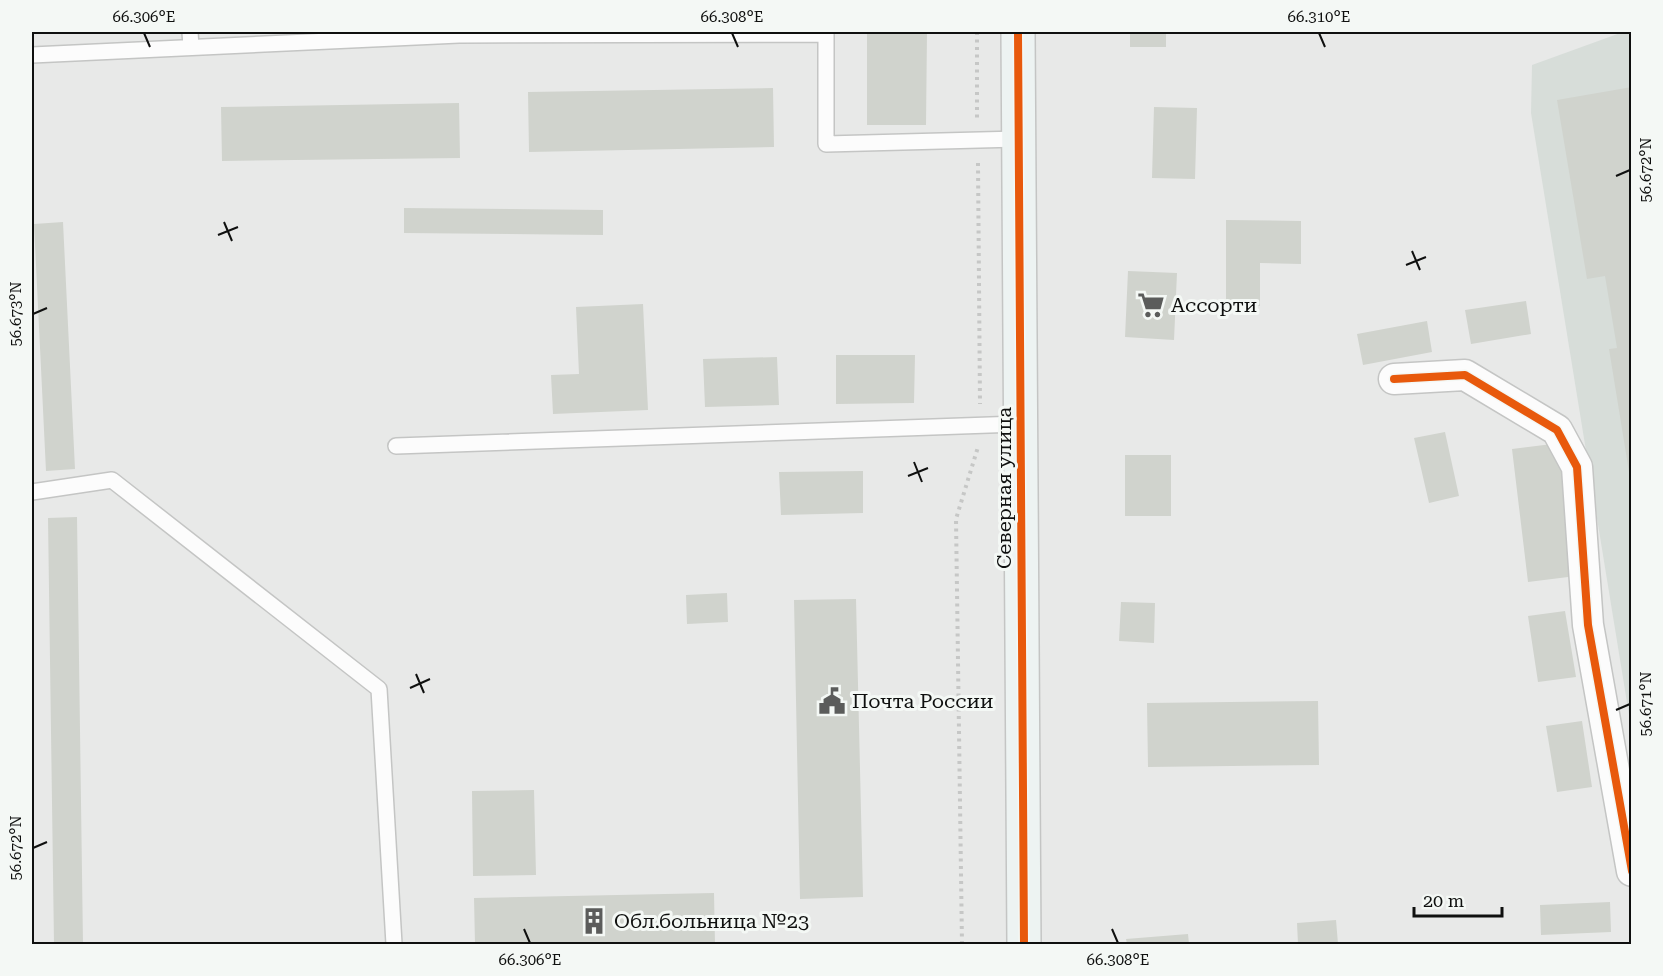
<svg xmlns="http://www.w3.org/2000/svg" width="1663" height="976" font-family="'Roboto Serif',serif">
<rect width="100%" height="100%" fill="#e8e9e8"/>
<path fill="#d7ddd9" d="M1623 32H1631V727L1531 113 1532 65Z"/>
<path fill="#d0d3cd" d="M867 32H927L926 125H867Z
M1130 32H1166V47H1130Z
M1632 87V478H1630L1609 349 1617 348 1605 276 1587 279 1557 100Z
M773 88 774 147 529 152 528 92Z
M459 103 460 158 222 161 221 107Z
M1154 107 1197 108 1195 179 1152 178Z
M404 208 603 210V235L404 233Z
M1226 220 1301 221V264L1260 263V306H1226Z
M63 222 75 469 46 471 34 224Z
M1128 271 1177 273 1174 340 1125 337Z
M1526 301 1531 334 1471 344 1465 310Z
M643 304 648 410 553 414 551 375 579 374 576 307Z
M1427 321 1432 352 1363 365 1357 334Z
M836 355H915L914 403 836 404Z
M777 357 779 405 705 407 703 359Z
M1445 432 1459 496 1429 503 1414 438Z
M1560 443 1576 576 1528 582 1512 449Z
M1125 455H1171V516H1125Z
M863 471V513L781 515 779 472Z
M77 517 83 944H54L48 518Z
M727 593 728 622 687 624 686 595Z
M856 599 863 897 800 899 794 600Z
M1121 602 1155 603 1154 643 1119 641Z
M1565 611 1576 677 1538 682 1528 616Z
M1318 701 1319 765 1148 767 1147 703Z
M1582 721 1592 787 1557 792 1546 726Z
M534 790 536 875 473 876 472 791Z
M714 893 715 944H475L474 898Z
M1610 902 1611 932 1541 935 1540 905Z
M1336 920 1338 944H1298L1297 923Z
M1188 934 1189 944H1127L1126 939Z"/>
<g fill="none" stroke-linecap="round" stroke-linejoin="round">
<defs>
<path id="lane" d="M190 32 191 47
M826 32V144L1019 139
M32 55 459 35 826 34
M396 446 1020 424
M32 492 112 480 379 689 394 944"/>
<path id="street" d="M1394 379 1465 375 1557 430 1577 467 1588 625 1632 871"/>
<path id="secondary" d="M1018 32 1024 944"/>
</defs>
<use href="#lane" stroke="#c4c5c4" stroke-width="18"/>
<use href="#street" stroke="#c4c5c4" stroke-width="33"/>
<use href="#secondary" stroke="#c4c5c4" stroke-width="36"/>
<path stroke="#c6c7c6" stroke-width="4" stroke-dasharray="3 4.5" stroke-linecap="butt" d="M977 32V119
M978 163 980 404
M962 944 956 519 978 447"/>
<use href="#lane" stroke="#fcfcfc" stroke-width="15"/>
<use href="#street" stroke="#fcfcfc" stroke-width="30"/>
<use href="#secondary" stroke="#edf3f2" stroke-width="33"/>
<defs>
<path id="cycleway" d="M1018 32 1024 944
M1394 379 1465 375 1557 430 1577 467 1588 625 1632 871"/>
</defs>
<use href="#cycleway" stroke="#f4f8f5" stroke-width="11"/>
<use href="#cycleway" stroke="#e8590c" stroke-width="8"/>
</g>
<path fill="none" stroke="#0f100f" stroke-width="2" d="M144 33 150 47M732 33 738 47M1319 33 1325 47M1616 176 1630 170M224 222 232 241M218 235 238 227M1412 251 1420 270M1406 265 1426 257M33 314 47 308M914 462 922 482M908 476 928 468M416 674 424 693M410 688 430 679M1616 710 1630 704M33 848 47 842M524 929 530 943M1112 929 1118 943"/>
<defs>
<symbol id="supermarket-bare" viewBox="-9 -9 18 18"><path d="M-6-5.5h2.5l.6 2H6L4.5 2H-2.5L-4.4-4H-6ZM-1.5 3.2a1.3 1.3 0 1 0 .1 0ZM3 3.2a1.3 1.3 0 1 0 .1 0Z" fill="#5b5c5b" stroke="#f4f8f5" stroke-width="2.5" paint-order="stroke"/></symbol>
<symbol id="civic-bare" viewBox="-9 -9 18 18"><path d="M-.6-6.5H3V-4.5H.6V-3L4-1V1h2V6H-6V1h2V-1L-.6-3ZM-1.2 2.5V6h2.4V2.5Z" fill="#5b5c5b" stroke="#f4f8f5" stroke-width="2.5" paint-order="stroke"/></symbol>
<symbol id="building-bare" viewBox="-9 -9 18 18"><path d="M-4-6H4V6H1V3H-1V6H-4ZM-2.5-4.3h1.7v1.8h-1.7ZM.8-4.3h1.7v1.8H.8ZM-2.5-1h1.7V.8h-1.7ZM.8-1h1.7V.8H.8Z" fill="#5b5c5b" stroke="#f4f8f5" stroke-width="2.5" paint-order="stroke"/></symbol>
</defs>
<g fill-rule="evenodd">
<use href="#supermarket-bare" x="1132" y="286" width="38" height="38"/>
<use href="#civic-bare" x="813" y="682" width="38" height="38"/>
<use href="#building-bare" x="575" y="902" width="38" height="38"/>
</g>
<g text-anchor="middle" stroke-width="6" stroke-linejoin="round" paint-order="stroke">
<g font-size="20" fill="#0f100f" stroke="#f4f8f5" text-anchor="start">
<text x="1171" y="312">Ассорти</text>
<text x="852" y="708">Почта России</text>
<text x="614" y="928">Обл.больница №23</text>
</g>
<g font-size="20" fill="#0f100f" stroke="#f4f8f5">
<text transform="translate(1004 488) rotate(-90)" y="7">Северная улица</text>
</g>
</g>
<rect width="1663" height="976" fill="none" stroke="#f4f8f5" stroke-width="66"/>
<path d="M1414 907v9h88v-9" fill="none" stroke="#0f100f" stroke-width="3"/>
<text x="1423" y="907" font-size="18" fill="#0f100f" stroke="#f4f8f5" stroke-width="4.5" paint-order="stroke">20 m</text>
<rect x="33" y="33" width="1597" height="910" fill="none" stroke="#0f100f" stroke-width="2"/>
<g font-size="15" text-anchor="middle" fill="#0f100f">
<text x="144" y="22">66.306°E</text>
<text x="732" y="22">66.308°E</text>
<text x="1319" y="22">66.310°E</text>
<text transform="translate(1646 170) rotate(-90)" y="5">56.672°N</text>
<text transform="translate(16 314) rotate(-90)" y="5">56.673°N</text>
<text transform="translate(1646 704) rotate(-90)" y="5">56.671°N</text>
<text transform="translate(16 848) rotate(-90)" y="5">56.672°N</text>
<text x="530" y="965">66.306°E</text>
<text x="1118" y="965">66.308°E</text>
</g>
</svg>
